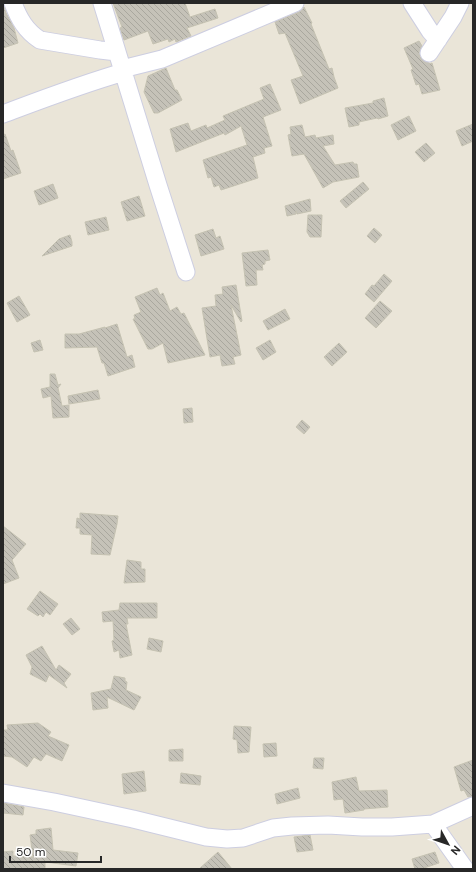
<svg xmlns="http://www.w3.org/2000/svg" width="476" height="872" font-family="'DM Sans',sans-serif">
<defs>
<pattern id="building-back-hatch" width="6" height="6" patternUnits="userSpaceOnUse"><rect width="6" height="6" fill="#c5c2b8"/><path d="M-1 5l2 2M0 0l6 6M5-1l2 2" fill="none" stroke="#a9a79e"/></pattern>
</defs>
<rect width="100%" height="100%" fill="#eae5d8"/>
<path fill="url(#building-back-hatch)" stroke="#c5c2b2" d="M3 3 6 13 14 28 18 43 3 48Z
M113 3H185L190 17 215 9 218 18 187 28 191 36 176 42 175 39 169 42 168 39 153 44 148 31 124 40 120 28 122 27Z
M304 7 312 23 311 24 329 69 332 68 334 77 338 88 300 104 291 80 303 76 285 33 279 34 275 22 299 12 303 9Z
M419 41 422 46 419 52 420 57 424 61 429 63 430 64 432 63 440 90 422 94 419 84 416 85 411 70 413 69 404 48Z
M166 68 175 90H177L182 100 158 113H154L144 92 148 76Z
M270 84 281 110 263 117 272 146 264 148 265 153 253 157 258 178 221 190 219 185 214 187 211 177 208 178 203 160 247 145 241 126 225 135 224 133 176 152 170 129 188 123 191 131 206 125 207 128 225 120 223 116 264 99 260 88Z
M384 98 388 116 378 119 377 118 359 122V125L349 127 345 108 373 103V101Z
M409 116 416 131 398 140 391 125Z
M473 124V141L462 146 456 131Z
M302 125 305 137 315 135 316 138 333 135 334 144 323 146 335 165 353 162 354 164H357L359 177 333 182 323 188 304 154 292 156 288 135 291 134 290 127Z
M5 134 11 151 13 150 21 173 3 179V135Z
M426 143 435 153 424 162 415 152Z
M363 182 369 189 346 208 340 201Z
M53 184 58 198 39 205 34 191Z
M139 196 145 216 127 221 121 202Z
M310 199 311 211 297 214 296 211V214L287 216 285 206Z
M308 215H322L321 237H310L307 232Z
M106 217 109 230 88 235 85 222Z
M374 228 382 235 375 243 367 236Z
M213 229 216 238 220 236 224 249 201 256 195 235Z
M70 235 72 242V246L42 256 59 239Z
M268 250 270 260 265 261V264L262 265 263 270H256L257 285 246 286 242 253Z
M384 274 392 281 374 302 365 294 372 285 374 286Z
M236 285 242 321 241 322 231 305 241 355 233 357 235 364 222 366 220 355 210 357 202 308 216 306 215 295 223 294 222 287Z
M157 288 160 295 163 293 170 311 177 307 181 314 184 313 205 355 168 363 163 343 152 349H148L133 319H135L134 315 141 312 135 297Z
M19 296 30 315 17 322 7 303Z
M380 301 392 311 376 328 365 318Z
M285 309 290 319 268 330 263 321Z
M117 324 127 357 132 355 135 367 108 376 104 363H102L97 347 65 348V334H79L105 327V328Z
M40 340 43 350 34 352 31 343Z
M270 340 276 352 263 360 256 348Z
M339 343 347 352 332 366 324 357Z
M50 374H55L58 385 61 384 58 388 62 406 69 405V417L53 418 51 396 43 398 41 389 50 387Z
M98 390 100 399 69 404 68 396Z
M192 408 193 422 184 423 183 409Z
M302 420 310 427 304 434 296 427Z
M80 513 118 516 117 524 110 555 91 554 92 535 80 534V528H76L77 518 80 519Z
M3 526 26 544 12 560 19 578 3 584Z
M127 560 141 562V569H145V582L124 583Z
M40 591 58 604 50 615 46 612 43 617 40 614 38 616 27 609Z
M120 603H157V618H127L128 624H126L132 655 120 658 119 650 114 652 112 641 114 640 113 621 103 622 102 612 119 610Z
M71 618 80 629 72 635 63 624Z
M149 638 163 641 161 652 147 649Z
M42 646 56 670 59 665 71 674 64 683 67 688 49 675 46 682 30 674 32 667 26 655Z
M114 676 125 678V681L127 682 126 690 141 697 134 710 107 697 108 708 93 710 91 693 111 689Z
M38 723 51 732 48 736 69 745 62 761 46 754 41 761 34 757 27 767 12 757 3 756V730H8L7 725Z
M234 726 251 727 249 752 238 753 237 740 233 739Z
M276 743 277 756 264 757 263 744Z
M183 749V761H169V750Z
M314 758H324L323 769 313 768Z
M473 760V796L468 797 464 790 461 791 454 767Z
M144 771 146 791 124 794 122 774Z
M181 773 201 776 200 785 180 783Z
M356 777 359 791 387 790 388 807 364 809V810L345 813 343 799 334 800 332 782Z
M298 788 300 798 277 804 275 794Z
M3 803 24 807 23 815 3 813Z
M51 828 53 850 78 853 76 866 45 862V869H3V852L13 851V856L33 857 30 835 36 834V830Z
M310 835 313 850 297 852 294 837Z
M218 852 232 869H199Z
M435 852 439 863 421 869H415L412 859Z"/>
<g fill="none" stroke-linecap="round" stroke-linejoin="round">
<defs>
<path id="minor" d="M13 3C19 19 26 31 40 40L100 50 117 52
M102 3 158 185 186 272
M412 3 430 31 438 40
M429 53 453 17 460 3
M122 69 162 59 295 3
M3 114C43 99 82 84 124 72
M3 793 54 802 133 819 206 837 227 839 243 838 273 828 292 826 328 825 362 827H392L433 824 473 806
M433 824 465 869"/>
</defs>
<use href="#minor" stroke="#cdcee1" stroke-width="19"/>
<use href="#minor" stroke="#fff" stroke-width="17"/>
</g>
<rect width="476" height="872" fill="none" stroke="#272727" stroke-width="8"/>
<g transform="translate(448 844) rotate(130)" stroke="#ffffff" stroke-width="3" paint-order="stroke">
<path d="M0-3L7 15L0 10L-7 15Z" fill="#272727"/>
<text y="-6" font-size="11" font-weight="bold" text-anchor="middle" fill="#272727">N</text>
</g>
<path d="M10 856v6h91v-6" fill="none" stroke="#272727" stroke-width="2"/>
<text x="16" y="856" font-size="12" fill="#272727" stroke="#ffffff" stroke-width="3" paint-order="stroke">50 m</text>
</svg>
